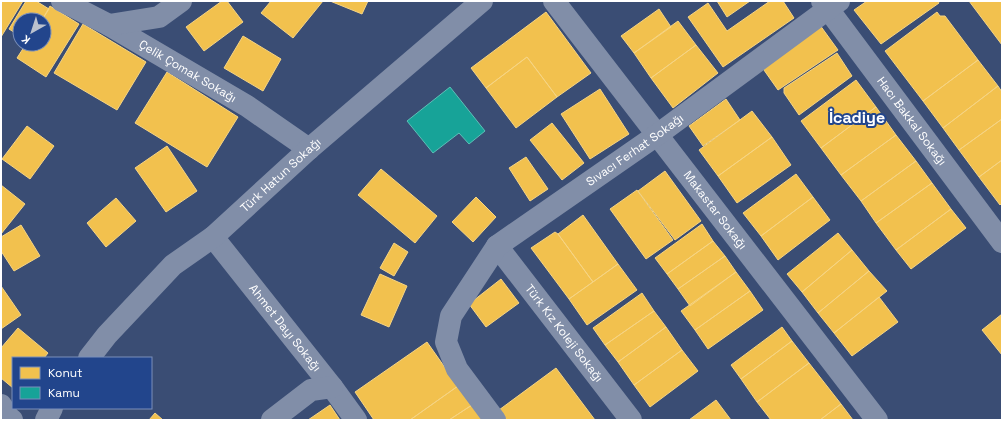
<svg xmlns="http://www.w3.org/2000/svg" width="1003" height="421" font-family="'Space Grotesk',sans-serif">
<rect width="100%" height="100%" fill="#3a4d74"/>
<path fill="#f2c14e" stroke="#f6d483" d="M1 1H23L1 37Z
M26 1H36L49 9 42 20H20V36L9 29Z
M222 1H227L243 22 204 51 186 27Z
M271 1H323L293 38 261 13Z
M330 1H368L362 14Z
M717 1H750L727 17Z
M770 1H783L794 18 723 67 688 17 708 3 727 31Z
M867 1H938L939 3 881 44 854 10Z
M969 1H1002V45Z
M50 6 79 24 46 77 17 58 26 44H44V20H42Z
M659 9 671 27 634 53 621 36Z
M546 12 591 73 557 97 527 57 486 88 471 68Z
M937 12 940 16H945L978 60 923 101 885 51Z
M678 21 696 45 651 78 634 53Z
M817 21 838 50 778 90 759 63Z
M83 24 146 62 117 110 54 73Z
M243 36 281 59 263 91 224 68Z
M696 45 718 73 673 108 651 78Z
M837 53 852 76 799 115 784 93V88Z
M527 57 557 97 516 128 486 88Z
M978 60 998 86 943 128 923 101Z
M167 72 238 117 207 167 135 123Z
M856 80 876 107 821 148 801 121Z
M998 86 1002 92V119L959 150 943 128Z
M600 89 629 134 590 159 561 114Z
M726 99 740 120 703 146 689 126Z
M876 107 896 135 841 175 821 148Z
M752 111 772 137 718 176 699 150Z
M1002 119V160L979 177 959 150Z
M552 123 584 163 562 180 530 140Z
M27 126 54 146 30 179 2 159Z
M896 135 916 161 861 201 841 175Z
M772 137 791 165 737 203 718 176Z
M167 146 197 191 166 212 135 168Z
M526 157 548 189 530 201 509 168Z
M1002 160V203L1000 205 979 177Z
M916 161 932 183 876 223 861 201Z
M381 169 437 216 415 243 358 195Z
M665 171 701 221 675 240 638 191Z
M796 174 813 197 761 236 743 213Z
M932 183 951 209 896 250 876 223Z
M1 185 25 204 1 234Z
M637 190 673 240 646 259 610 209Z
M476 197 496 217 473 242 452 222Z
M813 197 830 220 778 260 761 236Z
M116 198 136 221 106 247 87 223Z
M951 209 966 228 911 269 896 250Z
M583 215 618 264 593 282 558 234Z
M702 224 713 241 667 274 655 258Z
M21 225 40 256 14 271 1 251V237Z
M555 232 558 234 593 282 569 299 531 248Z
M838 233 852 250 802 292 787 274Z
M713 241 725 256 678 289 667 274Z
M394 243 408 252 394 276 380 268Z
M852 250 869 271 818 313 802 292Z
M725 256 736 272 690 306 678 289Z
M618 264 637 290 587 325 569 299Z
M869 271 887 291 834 333 818 313Z
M736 272 750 291 695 330 681 311Z
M380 274 407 286 389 327 361 315Z
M501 279 519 303 486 327 469 304Z
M1 286 21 315 1 329Z
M750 291 763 310 708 349 695 330Z
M642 293 654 311 605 345 593 328Z
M879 297 898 322 852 356 834 333Z
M654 311 666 327 618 362 605 345Z
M1002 314V355L982 330Z
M666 327 682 350 634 385 618 362Z
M782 327 792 341 741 379 731 365Z
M18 328 48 353 44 358H13V388L1 378V348Z
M792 341 809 363 757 402 741 379Z
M427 342 458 386 410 420H374L355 392Z
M682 350 698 371 650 407 634 385Z
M809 363 841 404 820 420H771L757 402Z
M556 368 595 420H507L499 410Z
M458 386 472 405 449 420H410Z
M716 400 731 420H689Z
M841 404 853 420H820Z
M330 405 340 420H308Z
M472 405 482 420H449Z
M155 413 163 420H149Z"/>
<path fill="#17a398" stroke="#5dbfb7" d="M450 87 485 131 469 144 459 133 433 153 407 121Z"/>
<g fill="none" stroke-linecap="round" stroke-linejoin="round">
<g stroke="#818ea8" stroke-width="22">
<path id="s1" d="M62 1 109 25 247 106 309 149"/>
<path id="s2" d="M554 1 877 420"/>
<path id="s3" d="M822 1 1002 242"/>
<path d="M109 25 159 17 181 1"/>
<path id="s4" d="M213 237 332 387 356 420"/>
<path id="s5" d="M497 246 631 420"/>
<path d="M1 405 9 418"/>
<path d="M272 420 311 390 332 387"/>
<path id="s6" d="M495 420 457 369 446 342 451 316 497 246 657 135 839 1"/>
</g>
<g stroke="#818ea8" stroke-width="22">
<path id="s7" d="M89 358 107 335 173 265 213 237 309 149 482 1"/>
<path d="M6 420 9 418 12 420"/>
<path d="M46 420 52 408"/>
</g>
</g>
<g text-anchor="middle" stroke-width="4" stroke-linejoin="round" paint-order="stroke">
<g font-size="12" fill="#fff" stroke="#22458c">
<text dy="4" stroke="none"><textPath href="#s1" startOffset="144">Çelik Çomak Sokağı</textPath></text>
<text dy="4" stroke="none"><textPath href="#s3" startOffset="150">Hacı Bakkal Sokağı</textPath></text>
<text dy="4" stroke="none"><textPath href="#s6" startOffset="371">Sıvacı Ferhat Sokağı</textPath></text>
<text dy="4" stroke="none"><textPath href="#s7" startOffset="266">Türk Hatun Sokağı</textPath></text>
<text dy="4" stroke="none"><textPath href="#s2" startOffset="264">Makastar Sokağı</textPath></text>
<text dy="4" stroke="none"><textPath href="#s4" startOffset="116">Ahmet Dayı Sokağı</textPath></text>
<text dy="4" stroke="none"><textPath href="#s5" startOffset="110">Türk Kız Koleji Sokağı</textPath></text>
</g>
<g font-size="16" font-weight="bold" fill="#fff" stroke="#22458c">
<text x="857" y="123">İcadiye</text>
</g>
</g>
<rect width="1003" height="421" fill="none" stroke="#ffffff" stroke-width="4"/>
<rect x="12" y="357" width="140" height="52" fill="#22458c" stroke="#7a8fba"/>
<rect x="20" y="367" width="20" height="12" fill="#f2c14e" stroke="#7a8fba"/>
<text x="48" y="377" font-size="12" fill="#ffffff">Konut</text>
<rect x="20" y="387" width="20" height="12" fill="#17a398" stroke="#7a8fba"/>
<text x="48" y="397" font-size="12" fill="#ffffff">Kamu</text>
<g transform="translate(32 32) rotate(219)"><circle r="19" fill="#22458c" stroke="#7a8fba"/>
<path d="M0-3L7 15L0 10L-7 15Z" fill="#bac1ce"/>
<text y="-6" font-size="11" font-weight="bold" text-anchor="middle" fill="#ffffff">K</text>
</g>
</svg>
